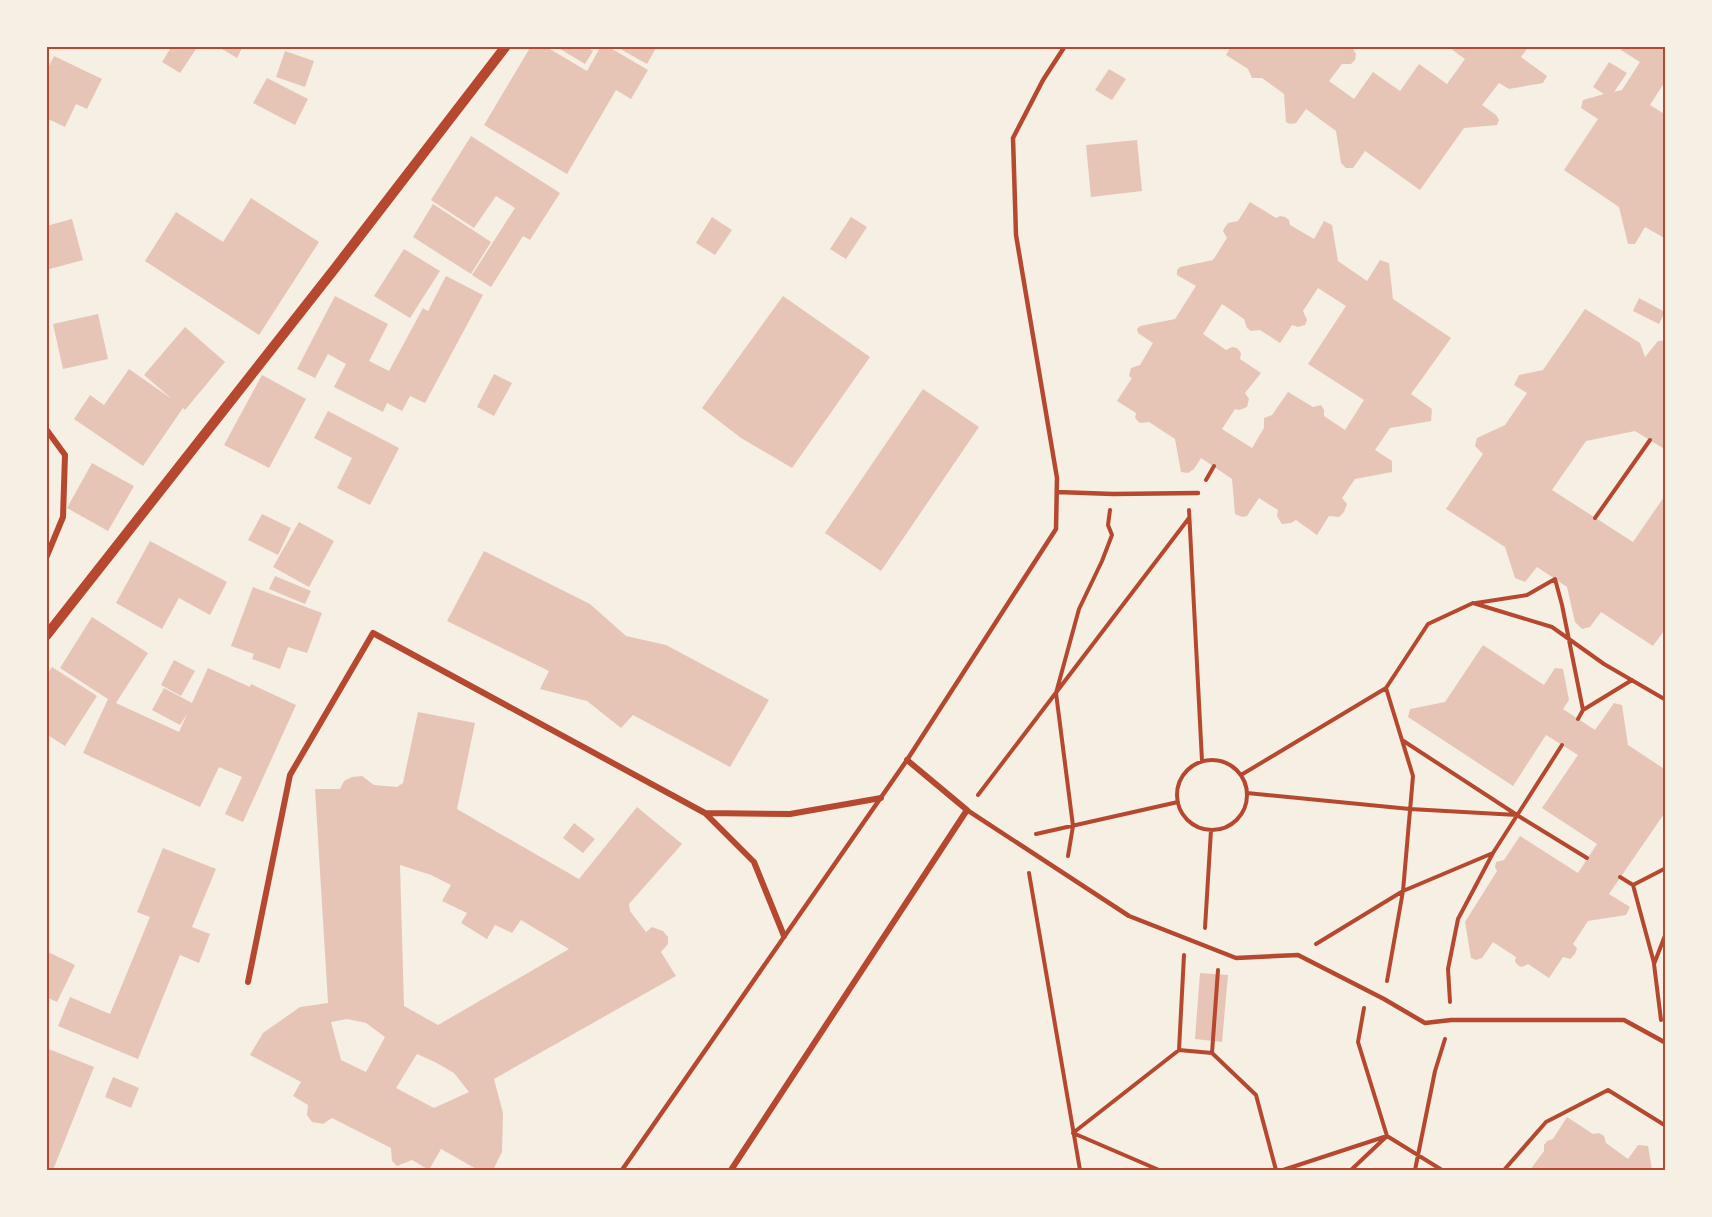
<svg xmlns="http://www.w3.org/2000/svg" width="1712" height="1217" font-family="Jost,sans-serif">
<rect width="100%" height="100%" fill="#f6efe4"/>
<path fill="#e6c5b7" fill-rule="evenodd" d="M172 46H198L180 73 162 62Z
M223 46H243L237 58 222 49Z
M531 46H549L548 48 587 71 601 46H607L648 70 631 99 616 90 567 174 484 125Z
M562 46H585L593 51 585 64 560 49Z
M615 46H657L647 64Z
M1231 46H1354L1353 49 1356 54 1355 60 1351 64H1342L1329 81 1354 99 1373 72 1400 91 1419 64 1447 84 1465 59 1447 46H1529L1521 57 1547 76 1543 83 1509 89 1499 83 1482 105 1496 115 1499 120 1497 125 1464 128 1420 190 1365 151 1353 168H1346L1341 163 1336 131 1306 109 1296 123 1290 124 1286 122 1284 94 1262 78H1252L1248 69 1226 55Z
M1622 46H1666V80L1650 105 1666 115V239L1645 227 1635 244H1628L1619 207 1564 170 1598 119 1581 108 1583 100 1604 94 1593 87 1609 62 1627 73 1614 92 1622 90 1640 62 1621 50Z
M285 51 314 61 305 87 276 77Z
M54 56 102 79 87 109 76 104 65 127 46 118V72Z
M1109 69 1126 79 1112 100 1095 90Z
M267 78 308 99 295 125 253 103Z
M471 136 560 193 530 240 523 236 491 287 472 275 515 208 496 196 474 228 431 200Z
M1137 140 1142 191 1091 197 1086 145Z
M251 198 319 242 259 335 145 261 176 212 223 242Z
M1250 202 1276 218 1280 216 1285 217 1289 220 1290 225 1314 239 1324 221 1332 225 1338 261 1367 281 1380 260 1389 263 1393 299 1451 338 1411 394 1432 409 1431 421 1390 428 1375 450 1392 461V472L1355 479 1342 498 1347 504 1344 512 1339 517 1329 516 1317 535 1296 520 1291 523 1282 524 1277 516 1278 510 1259 498 1247 516 1242 517 1235 514 1232 479 1201 458 1194 469 1188 473 1181 472 1175 439 1149 422 1140 423 1135 418 1136 413 1117 401 1132 378 1129 376 1131 368 1140 365 1153 343 1138 333 1137 329 1140 326 1175 319 1196 286 1177 275V270L1180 267 1213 260 1227 238 1223 231 1225 227 1228 223 1238 221ZM1318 288 1346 306 1308 364 1364 400 1345 430 1324 416V410L1321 405 1313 407 1288 392 1272 415 1264 418V428L1252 448 1222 429 1235 409 1239 410 1247 407 1249 399 1245 393 1261 373 1240 359 1241 353 1237 348 1232 347 1226 350 1203 334 1222 304 1244 319 1247 328 1251 331 1260 330 1280 343 1292 325 1298 327 1305 325 1307 320 1303 311Z
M433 204 491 242 471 274 413 237Z
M712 217 732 230 715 255 696 243Z
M851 217 867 227 846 259 830 249Z
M72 219 83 260 46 270V226Z
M404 249 440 271 410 318 374 296Z
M446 276 483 295 425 403 410 396 402 411 387 403 383 412 334 387 346 364 328 354 315 378 297 369 335 296 388 324 369 361 389 371 423 308 428 311Z
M783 296 870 357 792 468 741 438 702 408Z
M1639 298 1665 312 1659 324 1633 311Z
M1585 309 1640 343 1645 357 1658 341 1666 340V450L1635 431 1586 441 1552 490 1633 542 1666 494V628L1653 646 1601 612 1590 627 1582 629 1575 622 1567 587 1537 567 1525 582 1515 578 1505 547 1446 509 1483 454 1475 446 1477 438 1505 425 1527 393 1514 385 1519 375 1543 370Z
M98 314 108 359 63 369 53 324Z
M185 327 225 362 185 410 183 408 143 466 74 419 90 395 104 405 129 369 172 399 144 375Z
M494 374 512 383 494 416 477 407Z
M262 375 306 399 269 468 224 445Z
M923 389 979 427 881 571 825 533Z
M328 411 399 448 370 505 337 488 352 458 314 438Z
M92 463 134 486 108 531 67 508Z
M262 514 291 528 278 555 248 540Z
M299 522 334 541 309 587 273 567Z
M150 541 227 582 210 615 179 598 162 629 116 603Z
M484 551 590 604 626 636 666 645 769 700 730 767 633 715 621 728 587 701 540 689 549 671 447 621Z
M275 576 311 591 305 604 269 589Z
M253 587 322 613 307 653 288 647 280 669 252 659 254 654 231 646Z
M92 617 148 653 116 703 179 732 187 714 180 725 152 710 164 688 192 703 208 668 250 687 251 684 296 705 243 822 225 814 242 777 219 767 200 807 83 753 108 699 60 668Z
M1483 645 1544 685 1555 668 1563 669 1569 700 1563 709 1595 730 1614 703 1622 705 1628 745 1666 770V811L1609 894 1630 907 1626 915 1588 921 1573 944 1577 948 1575 954 1570 959 1563 957 1549 978 1528 964 1522 967 1519 966 1515 962 1516 957 1493 942 1482 958 1476 960 1471 958 1465 922 1497 871 1495 867 1496 862 1504 860 1520 836 1578 873 1597 844 1542 808 1578 755 1546 735 1513 786 1408 717 1410 709 1445 702Z
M174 660 195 671 181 696 161 685Z
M52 667 97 696 65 746 46 734V676Z
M418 712 475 723 457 809 579 879 637 807 682 844 629 904 630 911 646 932 652 927 663 931 668 937V944L661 952 676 976 494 1079 503 1113 502 1152 493 1170H478L441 1149 429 1170 412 1160 397 1166 392 1161 391 1148 332 1118 323 1124 312 1122 307 1115 308 1105 293 1096 301 1082 250 1055 263 1033 300 1007 328 1003 315 789H340L344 781 352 777 362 776 374 785 397 787 403 783ZM400 865 431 875 451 885 442 901 467 913 461 923 487 939 495 925 512 933 521 920 569 949 438 1025 404 1006ZM347 1019 366 1023 385 1037 366 1072 341 1060 331 1022ZM417 1054 435 1062 454 1073 469 1092 434 1108 396 1088Z
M574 823 595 839 583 853 563 838Z
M163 848 216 869 192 927 210 934 199 963 180 955 138 1059 58 1026 70 997 110 1014 150 917 137 912Z
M46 951 75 965 57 1002 46 997Z
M1200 973 1228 975 1222 1042 1195 1039Z
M46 1048 94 1067 53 1170H46Z
M113 1077 139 1088 131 1108 105 1097Z
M1567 1117 1593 1134 1599 1133 1604 1136 1606 1143 1628 1159 1638 1145 1648 1146 1652 1170H1530L1544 1151V1145L1547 1141 1553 1139Z"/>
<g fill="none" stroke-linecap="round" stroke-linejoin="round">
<path stroke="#b5482f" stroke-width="4" d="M1206 480 1214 466
M1189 510 1202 761
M1595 518 1650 440
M1476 603 1527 595 1555 579 1562 605 1583 710
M1386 688 1413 776 1403 891 1387 981
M1578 719 1583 710 1632 680
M1177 795a35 35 0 1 1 70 0a35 35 0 1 1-70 0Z
M1241 775 1386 688 1428 624 1473 603 1552 627 1604 664 1666 700
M1247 793 1410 809 1517 815 1402 740
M978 795 1189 518
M1517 815 1587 858
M1036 834 1178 802
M1068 856 1073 826 1056 693 1079 609 1102 561 1112 535 1108 525 1110 510
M1029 873 1080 1170
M1620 877 1633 885 1654 963
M1633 885 1666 868
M1205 928 1211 830
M1316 944 1403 891 1493 853
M1450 1002 1448 969 1458 919 1493 853 1562 745
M1661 1020 1654 964 1666 933
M1179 1050 1184 955
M1212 1053 1218 970
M1159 1170 1073 1133 1179 1050 1212 1053 1256 1095 1276 1170
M1283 1170 1387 1136 1358 1042 1364 1008
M1351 1170 1387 1136 1442 1170
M1415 1170 1435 1071 1445 1039
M1504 1170 1546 1122 1608 1090 1666 1126"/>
<path stroke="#b5482f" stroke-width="4.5" d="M1057 492 1113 494 1198 493
M967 810 1129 916 1236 958 1298 955 1384 999 1425 1023 1451 1020H1624L1666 1043
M622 1170 907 760 1056 529 1057 478 1016 235 1013 138 1043 80 1065 46"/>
<path stroke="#b5482f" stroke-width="6" d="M46 429 65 455 63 517 46 558
M705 813 754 862 784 936
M248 982 290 775 373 633 705 813 790 814 881 798
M731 1170 967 810 907 760"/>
<path stroke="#b5482f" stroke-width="10" d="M46 636 336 267 506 46"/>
</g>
<rect width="1712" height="1217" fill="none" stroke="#f6efe4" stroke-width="96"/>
<rect x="48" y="48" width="1616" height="1121" fill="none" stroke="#b5482f" stroke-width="2"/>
</svg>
